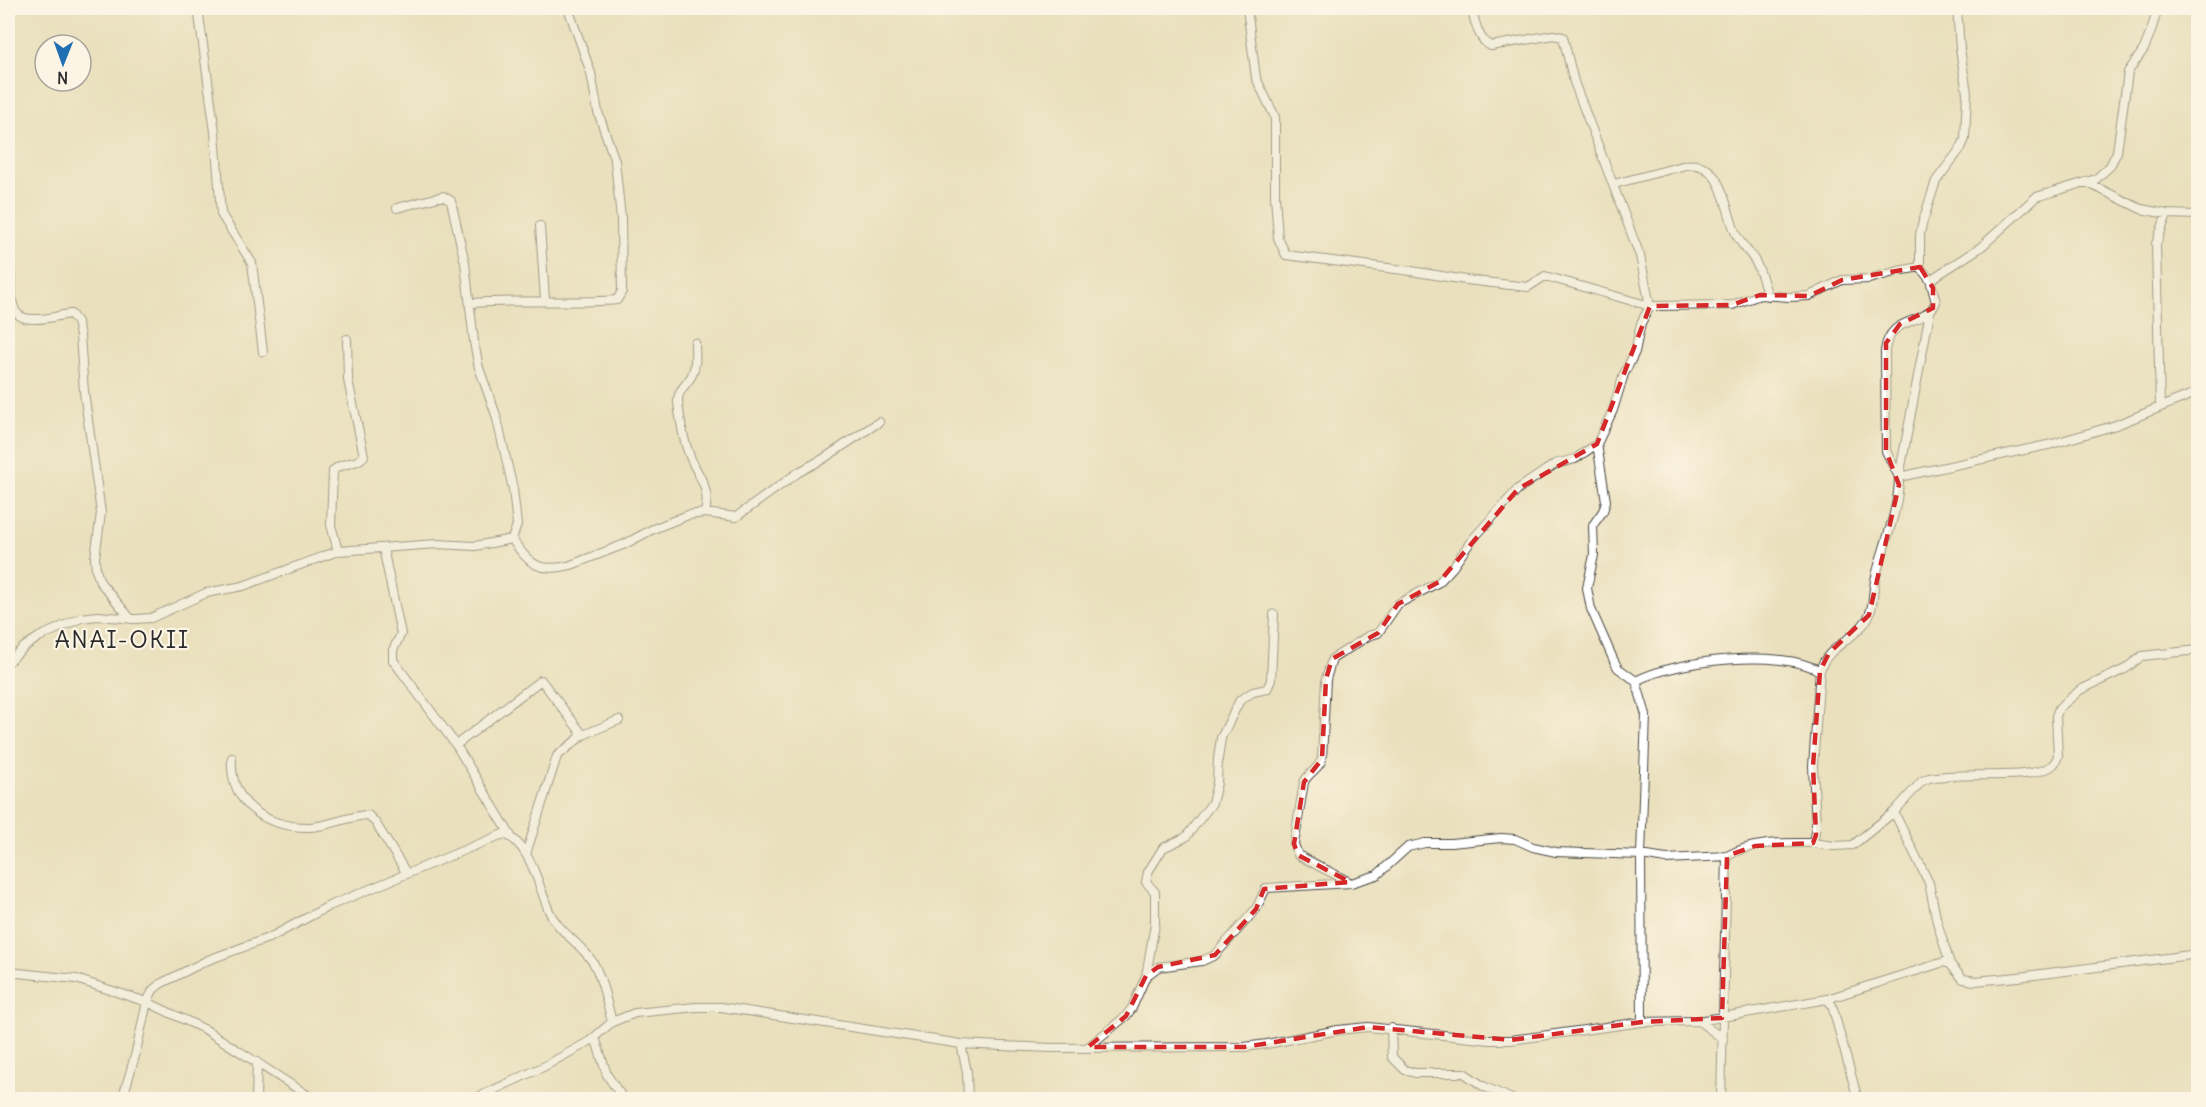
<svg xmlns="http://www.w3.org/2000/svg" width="2206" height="1107" font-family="Delius,sans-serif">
<rect width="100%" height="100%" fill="#fcf5e5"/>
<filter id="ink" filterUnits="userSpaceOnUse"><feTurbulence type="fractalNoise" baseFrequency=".0167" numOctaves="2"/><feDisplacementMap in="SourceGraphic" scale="12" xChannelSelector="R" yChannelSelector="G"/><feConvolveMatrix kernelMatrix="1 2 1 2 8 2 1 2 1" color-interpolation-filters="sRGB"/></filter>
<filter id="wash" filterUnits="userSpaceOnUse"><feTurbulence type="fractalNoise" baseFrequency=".008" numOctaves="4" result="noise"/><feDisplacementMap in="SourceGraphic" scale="24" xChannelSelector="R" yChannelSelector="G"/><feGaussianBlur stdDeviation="1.35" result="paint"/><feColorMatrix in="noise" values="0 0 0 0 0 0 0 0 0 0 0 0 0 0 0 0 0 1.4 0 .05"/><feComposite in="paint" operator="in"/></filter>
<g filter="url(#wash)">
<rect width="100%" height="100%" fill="#eae0bd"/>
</g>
<g filter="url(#ink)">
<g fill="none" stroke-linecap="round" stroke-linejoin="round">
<defs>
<path id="street" d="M198 8 215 132 221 214 252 263 263 352
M1247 8 1256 78 1275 117V196L1278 238 1286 255 1411 271 1466 280 1528 287 1545 276 1650 306 1732 305 1760 295 1790 297 1809 296 1842 280 1869 279 1898 271 1920 267
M2086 182 2141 209 2167 214 2198 215
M1614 184 1686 165C1723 159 1725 210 1736 234 1740 244 1749 251 1755 261 1761 271 1764 285 1768 296
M397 208 443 196 451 201 465 263 474 342 479 368 496 415 513 489 517 525 512 539
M540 226 545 300
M8 241C12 258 8 301 16 312 20 318 26 319 33 319 46 320 59 315 71 314L77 322 80 336 84 392 101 513 95 558 96 570 100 582 131 619
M1930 280 1981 247 2036 197 2096 179 2110 166 2117 152 2128 72 2144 49 2151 31 2158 8
M470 303C519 299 568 304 617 300L622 291 621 218 615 161 598 112 591 73 568 8
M695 343C695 353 697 365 692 375 687 385 677 390 678 403 680 418 682 434 687 448 694 474 712 483 705 513
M2160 407 2156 244 2167 214
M1597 444 1606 501 1603 511 1593 525 1594 555 1587 588 1591 609 1614 661 1618 668 1636 681 1646 715 1641 855 1642 1022
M1899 477 1886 451 1885 351C1890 313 1925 328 1936 302L1930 280 1920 267V235L1922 224 1936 181 1961 148 1965 139 1967 93 1960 49 1957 8
M1899 477 2052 444 2116 425 2198 392
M512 539C529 565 540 573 571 565L625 544 653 529 688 515 705 513 736 517 799 472 823 459 879 422
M383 548 401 634 393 650V660L456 745 511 836
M338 551 331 525 333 471C341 461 356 466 364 456L348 380 347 339
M8 662 24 647 39 637 81 618 98 616 136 619 151 618 206 593 243 586 338 551 437 544 475 546 512 539
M1636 681C1674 660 1783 648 1820 671
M456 745 541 680 583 735
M232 758C229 803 265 827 308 827 328 827 347 816 368 815L375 822 407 874
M1894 812 1929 883 1937 922 1950 964
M1813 843 1834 846 1853 845 1894 812 1922 781 1929 778C1960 771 2027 781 2050 767 2055 764 2056 761 2058 756L2056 716 2059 708 2080 690 2125 669 2142 656 2198 650
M526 854 557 756 583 735 619 720
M1351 883 1298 855 1294 844 1304 782C1308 773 1319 769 1322 759L1326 679 1332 659 1368 636 1378 633 1398 604 1439 582 1453 567 1471 541 1518 489 1555 464 1575 459 1597 444 1613 410 1624 374 1635 352 1641 323 1650 306 1640 256 1574 82 1563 37 1553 35 1491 46C1478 41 1475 20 1471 8
M8 972 76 979 147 1002 206 1030 315 1100
M1146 976 1155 924V892L1146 882 1148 872 1163 848 1186 837 1212 803 1217 783 1218 759 1221 738 1240 700 1253 692 1267 689 1271 680 1274 614
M1827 999 1944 962 1950 964 1963 979 1975 981 2018 977 2198 954
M1699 1021 1723 1039
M1391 1028 1392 1057 1405 1070 1415 1073H1464L1483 1086 1514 1100
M595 1037 607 1075 624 1100
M961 1044 967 1072 968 1100
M1088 1047 1126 1016 1132 1008 1146 976 1158 967 1202 961 1215 955 1256 909 1266 888 1351 883 1377 875 1408 847 1425 843H1451L1501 838 1515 839 1533 847 1556 852 1641 855 1666 859 1727 856
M122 1100 135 1056 147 1002 153 990 160 984 208 960 271 937 329 906 503 834C530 841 539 888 549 911 559 933 582 944 594 964 603 981 607 1004 612 1022
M256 1100 257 1062
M472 1100 545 1066 590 1041 612 1022 635 1013 696 1007H721L961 1044 1001 1046 1052 1048 1244 1047 1267 1044 1338 1030 1368 1027 1490 1040H1511L1642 1022 1699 1021 1827 999 1832 1005 1858 1100
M1721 1100 1727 856C1752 841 1786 843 1813 843L1816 826 1813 766 1820 671C1826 647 1854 640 1866 621 1875 608 1872 590 1876 576 1884 543 1899 511 1899 477L1930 312"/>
</defs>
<use href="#street" stroke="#484641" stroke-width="10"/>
<use href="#street" stroke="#fff" stroke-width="8"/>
</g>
</g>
<path d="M0 0H2206V1107H0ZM1920 267 1933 288V308L1900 324 1886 343V451L1899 485 1869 615 1829 653 1820 671 1813 766 1816 835 1813 843 1755 846 1727 856 1722 1018 1642 1022 1511 1040 1368 1027 1244 1047H1088L1126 1016 1146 976 1158 967 1215 955 1256 909 1264 889 1350 882 1298 855 1294 844 1304 782 1322 759 1326 679 1332 659 1378 633 1398 604 1439 582 1518 489 1597 444 1650 306 1732 305 1760 295 1809 296 1842 280Z" fill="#eae0bd" fill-opacity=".55" fill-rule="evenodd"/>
<path fill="none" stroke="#d62828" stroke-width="4.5" stroke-dasharray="12 8" stroke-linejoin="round" d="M1920 267 1933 288V308L1900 324 1886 343V451L1899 485 1869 615 1829 653 1820 671 1813 766 1816 835 1813 843 1755 846 1727 856 1722 1018 1642 1022 1511 1040 1368 1027 1244 1047H1088L1126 1016 1146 976 1158 967 1215 955 1256 909 1264 889 1350 882 1298 855 1294 844 1304 782 1322 759 1326 679 1332 659 1378 633 1398 604 1439 582 1518 489 1597 444 1650 306 1732 305 1760 295 1809 296 1842 280Z"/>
<g text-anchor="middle" stroke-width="4.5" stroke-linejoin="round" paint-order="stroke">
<g font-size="24" letter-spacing="1.5" fill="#2b2b2b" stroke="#fcf5e5">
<text x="122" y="648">ANAI-OKII</text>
</g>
</g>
<rect width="2206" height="1107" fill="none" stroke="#fcf5e5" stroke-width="30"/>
<g transform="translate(63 63) rotate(181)"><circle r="28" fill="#fcf5e5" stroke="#a8a49b" stroke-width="1.5"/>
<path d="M0-4.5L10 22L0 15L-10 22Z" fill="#1f6fb2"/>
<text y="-9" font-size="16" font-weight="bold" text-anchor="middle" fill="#2b2b2b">N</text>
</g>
</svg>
